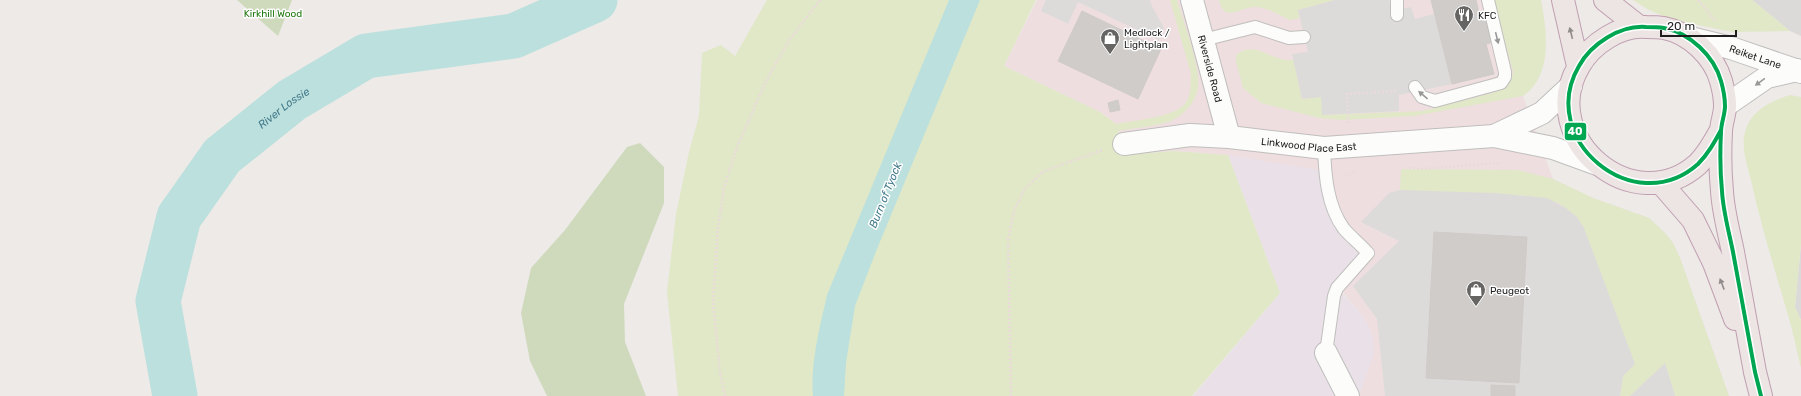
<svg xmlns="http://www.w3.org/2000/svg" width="1801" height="396" font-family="Rubik,sans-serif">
<rect width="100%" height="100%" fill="#edeae7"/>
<path fill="#dcdad8" d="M1752 0H1801V36L1790 31Z
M1801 244V320L1795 307Z"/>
<path fill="#eedee0" d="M1037 0H1494L1523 96 1553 179 1593 198 1649 218 1664 232 1673 243 1680 258 1729 396H1359L1363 381 1365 319 1228 155 1173 151 1126 155 1116 124 1100 112 1004 66Z"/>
<path fill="#e9e0e8" d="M1228 155 1325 171 1335 212 1368 253 1338 288 1365 319 1372 334 1374 353 1359 396H1193L1280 293Z"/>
<path fill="#e1e8c7" d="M767 0H1036L1004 66 1100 112 1116 124C1135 120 1171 118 1185 104 1191 96 1191 83 1191 74L1170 0H1177C1183 20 1201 69 1198 87 1197 100 1185 114 1173 120 1161 126 1133 128 1118 131L1125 155 1173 151 1228 155 1280 293 1192 396H678L667 292 676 214 689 152 699 116 702 53 721 45 735 56Z
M1219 0H1335L1298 10 1299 18 1290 20C1279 15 1267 7 1255 7 1239 7 1225 24 1219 0Z
M1494 0H1541C1547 31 1553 76 1523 96L1414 116 1342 120 1319 118 1261 103 1243 88 1236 61V55C1252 42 1265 55 1281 59 1285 60 1289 60 1294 60L1302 99 1322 97V115L1423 111 1496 92 1509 84 1512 78 1513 72Z
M1633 0H1752L1790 31 1734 32 1722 30 1670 19 1647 9Z
M1790 95 1801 97V244L1795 307 1801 320V368C1797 351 1793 332 1788 315 1775 270 1761 226 1751 180 1747 164 1740 145 1746 129 1753 109 1772 101 1790 95Z
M1401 169 1518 170 1553 179 1593 198 1649 218 1664 232 1673 243 1680 258 1729 396H1675L1665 364 1630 396H1620L1623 376 1577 217 1557 202 1400 190Z"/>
<path fill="#cfdabd" d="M237 0H292L278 36Z
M640 143 664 167V203L624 304 625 342 646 396H547L530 361 521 313 531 268 565 230 627 147Z"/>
<path fill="#dddbda" d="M1046 0H1150L1152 6 1164 28 1159 40 1078 2 1068 24 1041 11Z
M1335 0H1389L1392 11 1411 7 1415 19 1434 14 1452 84 1399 95V111L1322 115 1321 97 1302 99 1292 54 1308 52 1298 10Z
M1400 190 1495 193 1547 198 1566 208 1577 217 1584 228 1635 364 1623 376 1620 396H1385L1377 319 1353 286 1399 241 1361 222 1389 193Z
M1665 363 1675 396H1630Z"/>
<path fill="#bce0dd" d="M949 0H980L877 249 855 306 846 363 844 396H813C810 363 820 327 827 295Z"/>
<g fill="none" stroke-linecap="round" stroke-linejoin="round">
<path stroke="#bce0dd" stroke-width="45" id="s1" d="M175 396 158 301 179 217 222 156 292 100 366 56 514 36 595 0"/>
</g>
<path fill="#cfccca" stroke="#d0cbc9" d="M1431 0H1476L1481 21 1487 19 1493 42 1486 44 1494 74 1452 84Z
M1082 11 1161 49 1138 99 1058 61Z
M1118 100 1120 110 1110 112 1108 103Z
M1434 232 1527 237 1519 383 1426 378Z
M1491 385 1515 386V396H1491Z"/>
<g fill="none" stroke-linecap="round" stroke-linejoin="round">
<defs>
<path id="service" d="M1397 15V0
M1203 40 1255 27 1289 38 1304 37
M1415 87 1422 97 1435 101 1501 83 1505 77V72L1488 0
M1324 148C1325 175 1327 206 1344 229 1351 237 1361 245 1368 253L1337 288 1334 296 1326 353"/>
<g id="minor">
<path id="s2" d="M1192 0 1229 137"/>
<path d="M1494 136 1542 113 1571 86"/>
<path id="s3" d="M1124 144 1190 135 1229 137 1324 148 1494 136 1553 148 1597 164"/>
<path d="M1326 353 1348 396"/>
</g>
<g id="tertiary">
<path id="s4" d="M1690 38 1731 48 1801 72"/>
<path d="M1725 106 1767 77 1797 70"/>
</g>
<path id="trunk" d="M1563 0 1578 66
M1605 0 1638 26
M1721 130C1714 143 1708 154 1698 164 1634 221 1536 139 1579 66 1591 44 1620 25 1646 27 1652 27 1658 27 1664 28 1690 33 1714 56 1721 81 1723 88 1725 99 1725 106 1725 115 1721 123 1721 132 1720 151 1720 171 1722 191 1723 211 1729 232 1733 252 1740 292 1748 332 1755 372L1761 396
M1660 182 1693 220 1714 263 1735 319"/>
</defs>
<use href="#service" stroke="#c0bfbd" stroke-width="14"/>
<use href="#minor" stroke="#c0bfbd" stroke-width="24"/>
<use href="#tertiary" stroke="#c0bfbd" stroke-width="24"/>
<use href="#trunk" stroke="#c09fb1" stroke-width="24"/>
<path stroke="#eadadc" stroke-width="2.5" stroke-dasharray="2 2" stroke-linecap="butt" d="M1698 0 1715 20
M1348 123 1347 94 1397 91
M1409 168 1421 169 1500 163
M1345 176 1357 171
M725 396 720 373 713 302 718 228 724 188 737 147 766 81 790 39 820 0
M1011 396 1008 240 1014 211 1024 190 1042 172 1102 150"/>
<use href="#service" stroke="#fcfcfb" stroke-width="12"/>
<use href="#minor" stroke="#fcfcfb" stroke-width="22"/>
<use href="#tertiary" stroke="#fcfcfb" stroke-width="22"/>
<use href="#trunk" stroke="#ede4e4" stroke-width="22"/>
<defs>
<path id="bus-1" d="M1721 130C1714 143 1708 154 1698 164 1634 221 1536 139 1579 66 1591 44 1620 25 1646 27 1652 27 1658 27 1664 28 1690 33 1714 56 1721 81 1723 88 1725 99 1725 106 1725 115 1721 123 1721 132 1720 151 1720 171 1722 191 1723 211 1729 232 1733 252 1740 292 1748 332 1755 372L1761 396"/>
</defs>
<use href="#bus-1" stroke="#fff" stroke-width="7"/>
<use href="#bus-1" stroke="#00a651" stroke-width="4"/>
</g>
<defs><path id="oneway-solid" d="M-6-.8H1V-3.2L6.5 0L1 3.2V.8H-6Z"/></defs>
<g fill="#908b8b">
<use href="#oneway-solid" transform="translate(1571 33) rotate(-104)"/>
<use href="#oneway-solid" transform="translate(1722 284) rotate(-111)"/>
</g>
<g fill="#989898">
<use href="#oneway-solid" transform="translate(1497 38) rotate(76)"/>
<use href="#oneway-solid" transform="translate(1760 82) rotate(144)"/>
<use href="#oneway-solid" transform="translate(1423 95) rotate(-140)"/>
</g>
<defs>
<symbol id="restaurant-pin" viewBox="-11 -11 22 30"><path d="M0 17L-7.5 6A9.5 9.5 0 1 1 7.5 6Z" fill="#666564" stroke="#fff"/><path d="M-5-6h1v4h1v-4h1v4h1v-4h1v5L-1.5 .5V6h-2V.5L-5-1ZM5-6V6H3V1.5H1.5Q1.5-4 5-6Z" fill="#fff"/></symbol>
<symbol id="shop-pin" viewBox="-11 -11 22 30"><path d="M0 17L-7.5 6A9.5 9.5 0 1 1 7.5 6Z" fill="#666564" stroke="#fff"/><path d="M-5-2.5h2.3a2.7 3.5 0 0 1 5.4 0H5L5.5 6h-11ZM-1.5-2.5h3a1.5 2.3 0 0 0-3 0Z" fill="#fff"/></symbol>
</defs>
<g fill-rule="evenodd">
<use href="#restaurant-pin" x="1453" y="4" width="22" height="30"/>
<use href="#shop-pin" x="1099" y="27" width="22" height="30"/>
<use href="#shop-pin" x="1465" y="279" width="22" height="30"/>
</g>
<g text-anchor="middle" stroke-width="3" stroke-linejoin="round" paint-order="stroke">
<g font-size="10" fill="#217810" stroke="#fff">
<text x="273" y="17">Kirkhill Wood</text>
</g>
<g font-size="10" fill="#1e1e1e" stroke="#fff" text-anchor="start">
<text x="1478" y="19">KFC</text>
<text x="1124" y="36">Medlock /<tspan x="1124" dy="12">Lightplan</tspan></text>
<text x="1490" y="294">Peugeot</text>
</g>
<g font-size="10" fill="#1e1e1e" stroke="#fff">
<text dy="4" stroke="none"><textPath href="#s4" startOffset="68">Reiket Lane</textPath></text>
<text dy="4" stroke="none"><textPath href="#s2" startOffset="71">Riverside Road</textPath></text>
<text dy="4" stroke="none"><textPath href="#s3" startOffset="186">Linkwood Place East</textPath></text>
</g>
<g font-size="11" font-style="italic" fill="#42798b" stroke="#fff">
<text dy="4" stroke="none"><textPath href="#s1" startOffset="336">River Lossie</textPath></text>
<text transform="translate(885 195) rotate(-68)" y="4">Burn of Tyock</text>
</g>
</g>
<rect stroke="#fff" stroke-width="1.5" x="1564" y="122" width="23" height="19" rx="4" fill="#00a651"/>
<g font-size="11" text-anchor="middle" font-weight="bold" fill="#fff">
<text x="1575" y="135">40</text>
</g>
<path d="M1661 30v6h75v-6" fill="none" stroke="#1e1e1e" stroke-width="2"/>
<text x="1667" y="30" font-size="12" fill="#1e1e1e" stroke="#ffffff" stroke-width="3" paint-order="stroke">20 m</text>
</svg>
